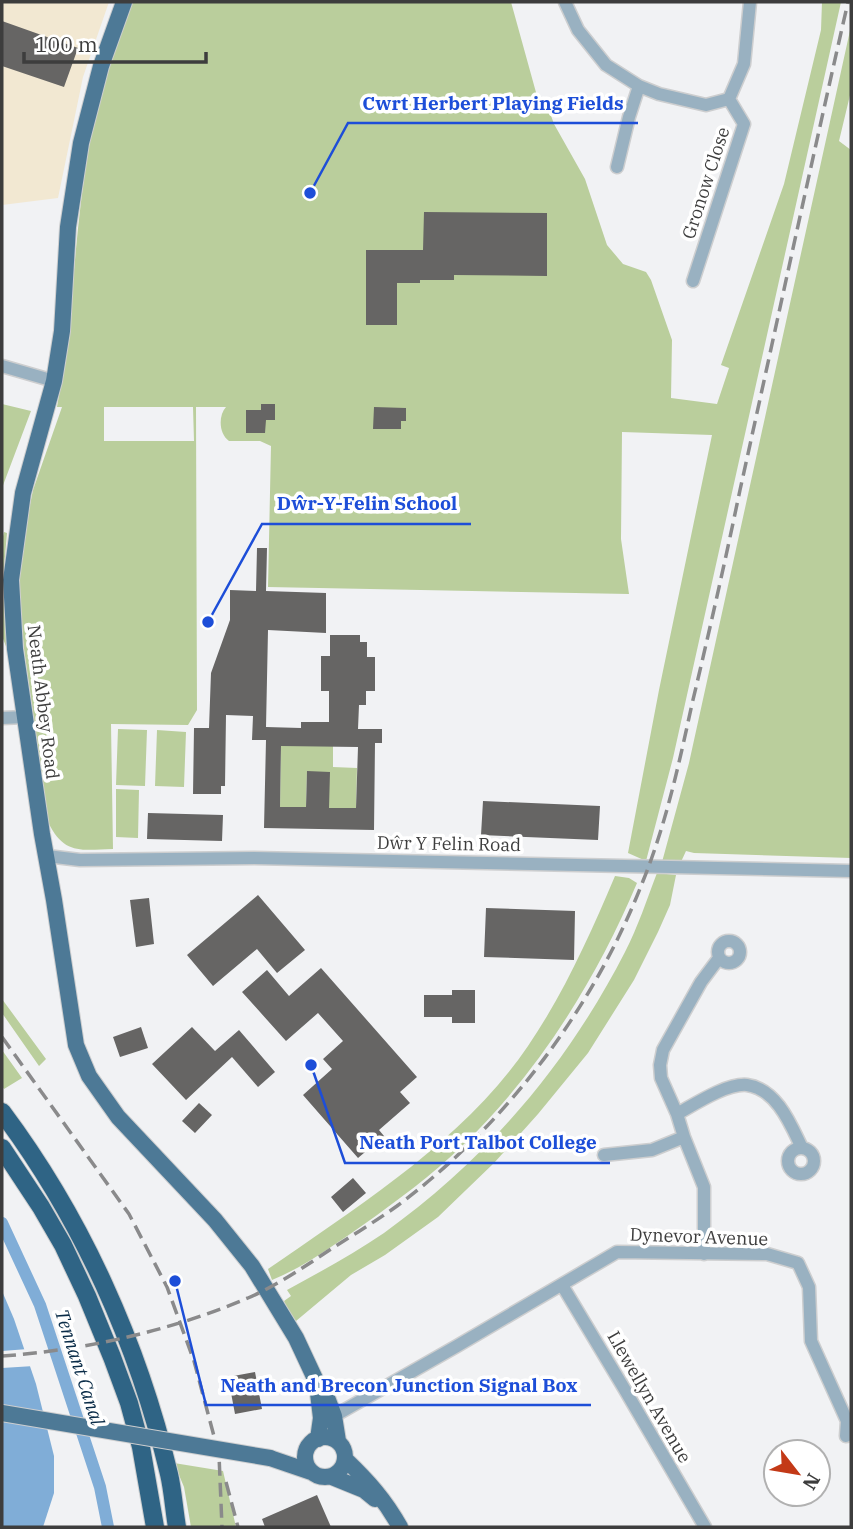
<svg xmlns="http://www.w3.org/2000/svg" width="853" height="1529" font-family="'IBM Plex Serif',serif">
<rect width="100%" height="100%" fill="#f1f2f4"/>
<path fill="#f2e8d2" d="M2 2H109L83 77 58 198 2 205Z"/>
<path fill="#bace9c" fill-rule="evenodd" d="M131 2H511L537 96 549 110 554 124 585 179 607 245 623 264 646 272 651 280 672 340 671 398 717 404 729 368 721 365 784 184 821 30 822 2H841L673 758 646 861 628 853 659 690 712 435 622 432 621 539 629 594 268 587 271 446 260 441H229C219 434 218 416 226 407H196L197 710 188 725 111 724 113 849C81 850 64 855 48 822L24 649 19 595 21 548 33 490 62 407H57C73 321 74 232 89 146 97 98 114 48 131 2ZM104 407H193L194 441H104Z
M851 26V91L839 141 851 150V858L694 853 686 851 680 864 662 862 689 763Z
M2 404 31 411 2 488Z
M4 532 7 533 3 579 7 649 2 636V541Z
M118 729 147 730 145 786 116 785Z
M157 730 186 732 184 787 155 786Z
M281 746H333V767L357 768 356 808H329V772H307L306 807H280Z
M116 789 139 790 138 838 116 837Z
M657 873 676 875 670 905 658 932 634 980 588 1053 538 1114 494 1163 438 1217 385 1255 351 1275 296 1321 290 1315 284 1301 291 1296 287 1290C320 1272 353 1254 384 1233 487 1159 567 1065 625 952 638 927 647 899 657 873Z
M615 876 629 878 637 883C596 980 539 1072 462 1146 432 1175 397 1201 363 1225 334 1245 304 1267 272 1280L268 1269C360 1205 464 1140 528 1046 564 993 590 935 615 876Z
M2 999 46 1059 39 1066 2 1013Z
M2 1050 22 1078 4 1089 2 1086Z
M174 1463 223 1471 236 1527H191L184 1487Z"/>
<path fill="#80add7" d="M2 1291 14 1319 36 1384 54 1456V1493L43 1527H2Z"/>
<path fill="#f1f2f4" d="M28 1349 34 1366 2 1368V1351Z"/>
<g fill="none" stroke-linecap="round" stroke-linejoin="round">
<path stroke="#80add7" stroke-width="12" d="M2 1223 40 1305 100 1487 108 1527"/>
</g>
<path fill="#666564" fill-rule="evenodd" d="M2 21 78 48 64 87 2 66Z
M424 212 547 213V276L454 275V280H420V283H397V325H366V250H423Z
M261 404H275V420H266L265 433H246V410H261Z
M374 407 406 408V421H401V429H373Z
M257 548H267L266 591 326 593V633L268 630 266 727 301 728V722H329V691H321V656H330V635H360V642H367V657H375V691H366V705H359L358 729H382V743H375L374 830 264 828 266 740H252L253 716 226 715 225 786H221V794H193L194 728H209L211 673 230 620V590L256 591ZM281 746 358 747 356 808H329L330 772 307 771 306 807H280Z
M483 801 600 806 598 840 481 835Z
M148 813 223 815 222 841 147 839Z
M258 895 305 950 277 973 257 949 213 986 187 955Z
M149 898 154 944 136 947 130 900Z
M486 908 575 911 574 960 484 957Z
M321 968 417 1077 400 1092 410 1103 379 1130 384 1136 358 1158 303 1095 332 1069 323 1059 343 1041 318 1013 286 1041 242 992 267 970 289 996Z
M452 990H475V1023H452V1017H424V995H452Z
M141 1027 148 1048 120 1057 113 1037Z
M192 1027 215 1051 239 1030 275 1072 258 1087 232 1057 186 1100 152 1064Z
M199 1103 212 1115 195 1133 182 1121Z
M353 1178 366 1193 343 1212 331 1197Z
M255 1372 262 1409 235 1414 228 1377Z
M317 1495 331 1527H265L262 1519Z"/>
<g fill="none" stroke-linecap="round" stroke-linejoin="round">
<defs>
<path id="minor" d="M565 2 578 30 606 65 639 86 659 94 706 105 729 99 744 64 750 2
M617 167 629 117 639 86
M693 281 744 124 729 99
M2 366 54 381
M2 718 25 717
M47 856 80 860 254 858 851 871
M718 952a11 11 0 1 1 22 0a11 11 0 1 1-22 0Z
M677 1114C695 1104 727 1083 747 1085 777 1089 791 1125 802 1148
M788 1161a13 13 0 1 1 26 0a13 13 0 1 1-26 0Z
M604 1155 652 1150 684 1137
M704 1254V1187L684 1137 677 1114 661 1078 660 1065 663 1050 701 982 719 958
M562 1285 625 1390 705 1527
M334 1416 457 1346 617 1252 767 1254 798 1263 809 1287 811 1341 847 1421 846 1436"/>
<path id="major" d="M124 2 101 66 81 143 68 227 62 331 54 381 23 493 11 580 15 649 42 834 54 900 76 1045 89 1076 118 1117 215 1220 252 1266 296 1338 317 1383 328 1400 334 1416 338 1441
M305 1457a20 20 0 1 1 40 0a20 20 0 1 1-40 0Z
M318 1439 321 1418 318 1393
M270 1458 311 1472
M346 1460C368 1481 385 1500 400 1527
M332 1477 364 1490 375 1499"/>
<path id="highway" d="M2 1112C82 1219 138 1344 169 1474 173 1491 174 1510 177 1527
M2 1148 41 1207 63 1245 87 1296 112 1357 129 1403 141 1447 155 1527"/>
</defs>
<use href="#minor" stroke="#cdcecf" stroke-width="15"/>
<use href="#major" stroke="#cdcecf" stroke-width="18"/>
<use href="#highway" stroke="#cdcecf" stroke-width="20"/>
<use href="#minor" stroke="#99b1c1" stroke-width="12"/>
<use href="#major" stroke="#4d7996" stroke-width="16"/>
<use href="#highway" stroke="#2f6485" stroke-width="18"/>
<path stroke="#8a8a8b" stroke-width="3.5" stroke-dasharray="14 7" stroke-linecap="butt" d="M2 1037 129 1214 167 1287 194 1361 219 1455 222 1527
M2 1356C86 1350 170 1331 248 1298 278 1285 304 1267 331 1249 353 1235 376 1221 397 1206 506 1125 594 1008 643 881 666 824 679 764 692 704 709 633 725 562 740 490 776 327 811 164 848 2
M226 1482 238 1527"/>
<defs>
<path id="major-bridge" d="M2 1413 270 1458"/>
</defs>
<use href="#major-bridge" stroke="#cdcecf" stroke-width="18" stroke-linecap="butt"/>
<use href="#major-bridge" stroke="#4d7996" stroke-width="16"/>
</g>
<g text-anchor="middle" stroke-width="7" stroke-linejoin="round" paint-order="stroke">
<g font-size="18" fill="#3d3d3d" stroke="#fff">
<text transform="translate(706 183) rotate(-72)" y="6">Gronow Close</text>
<text transform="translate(43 702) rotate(83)" y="6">Neath Abbey Road</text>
<text transform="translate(449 844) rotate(1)" y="6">Dŵr Y Felin Road</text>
<text transform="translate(699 1237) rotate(2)" y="6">Dynevor Avenue</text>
<text transform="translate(649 1397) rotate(60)" y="6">Llewellyn Avenue</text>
</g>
<g font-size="19" font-style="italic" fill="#092b47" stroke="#fff">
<text transform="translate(80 1367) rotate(72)" y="7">Tennant Canal</text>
</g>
</g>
<path fill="none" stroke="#1d4ed8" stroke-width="2.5" d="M310 193L348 123H638M208 622L262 524H471M311 1065L345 1163H610M175 1281L206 1405H591"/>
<g fill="#1d4ed8" stroke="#fff" stroke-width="2.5">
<circle cx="310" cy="193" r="7"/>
<circle cx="208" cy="622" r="7"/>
<circle cx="311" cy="1065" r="7"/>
<circle cx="175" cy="1281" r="7"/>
</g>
<g font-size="19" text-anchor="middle" font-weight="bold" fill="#1d4ed8" stroke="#fff" stroke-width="7" stroke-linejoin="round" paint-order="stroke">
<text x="493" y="110">Cwrt Herbert Playing Fields</text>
<text x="367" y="510">Dŵr-Y-Felin School</text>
<text x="478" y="1149">Neath Port Talbot College</text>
<text x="399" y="1392">Neath and Brecon Junction Signal Box</text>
</g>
<rect width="853" height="1529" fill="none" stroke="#3d3d3d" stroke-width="7"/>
<g transform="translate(797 1473) rotate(121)"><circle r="33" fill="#ffffff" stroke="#b1b1b1" stroke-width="2"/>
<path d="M0-5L12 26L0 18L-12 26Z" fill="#c33917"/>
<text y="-10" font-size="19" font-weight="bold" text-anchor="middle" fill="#3d3d3d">N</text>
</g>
<path d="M24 52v10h182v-10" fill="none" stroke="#3d3d3d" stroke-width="3.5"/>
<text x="35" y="52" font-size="21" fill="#3d3d3d" stroke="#ffffff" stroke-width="5" paint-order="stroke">100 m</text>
</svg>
